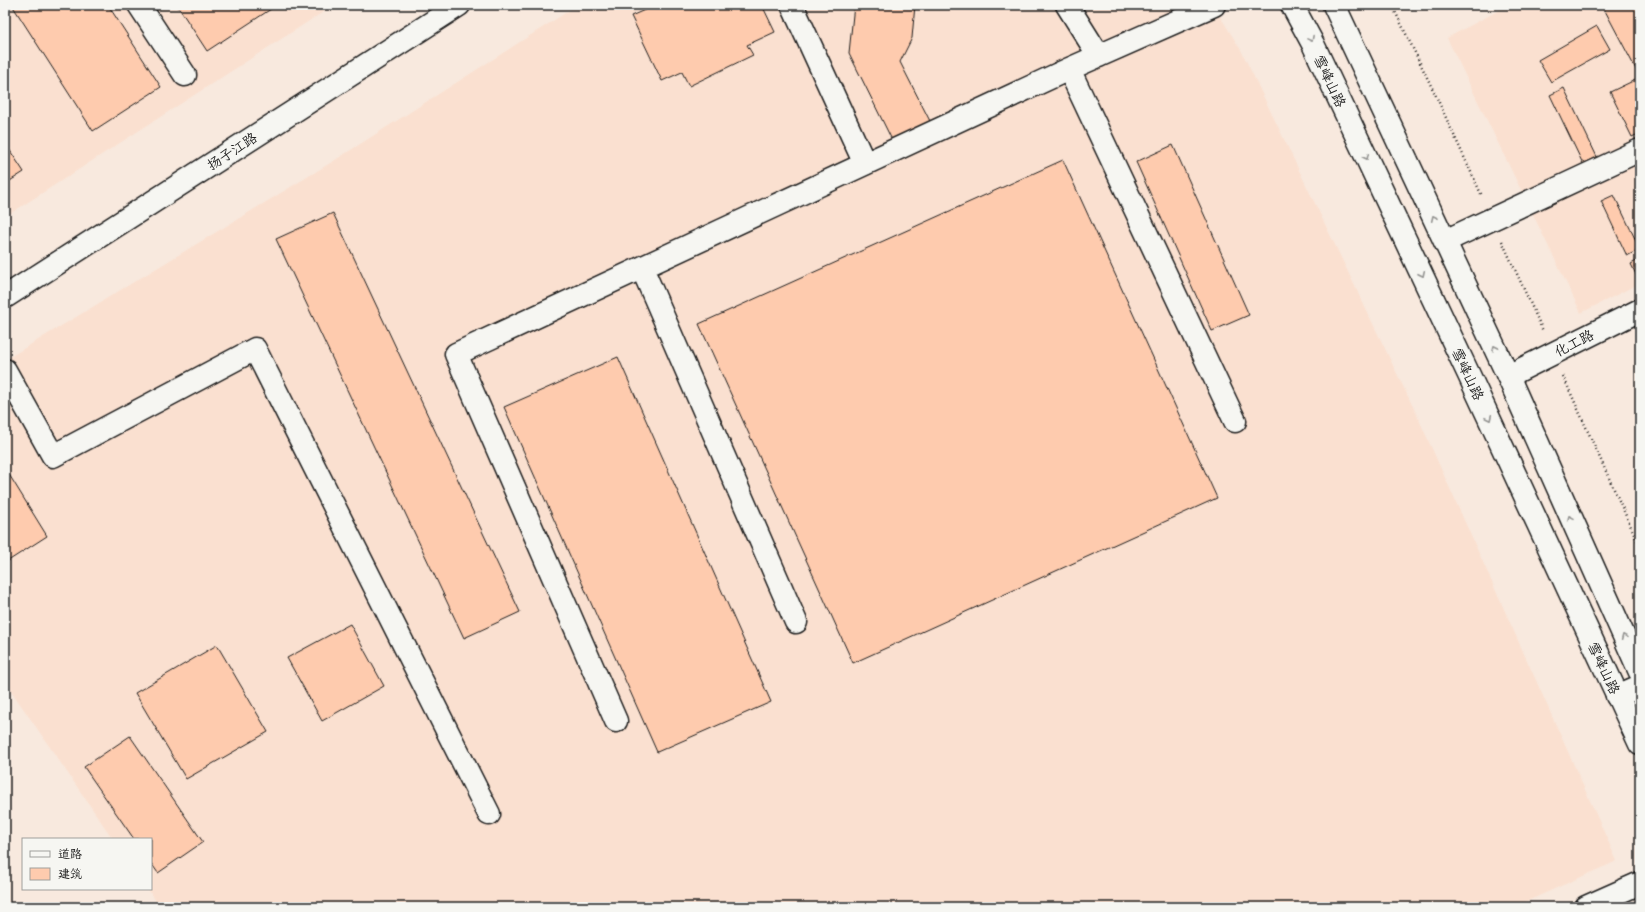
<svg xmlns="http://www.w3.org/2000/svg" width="1645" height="912" font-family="'Balsamiq Sans','LXGW WenKai TC',sans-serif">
<rect width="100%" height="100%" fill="#f8e9de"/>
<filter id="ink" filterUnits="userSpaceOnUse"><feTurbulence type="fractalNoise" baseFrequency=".025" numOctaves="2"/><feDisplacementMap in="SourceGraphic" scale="8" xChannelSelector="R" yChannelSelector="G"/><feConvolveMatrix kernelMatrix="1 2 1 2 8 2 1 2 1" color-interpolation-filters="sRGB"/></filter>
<g filter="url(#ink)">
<path fill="#fae0d0" d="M5 5H334L5 217Z
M578 5H1213L1241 50 1416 413 1617 861 1514 907H160L148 889H151V839H113L5 682V360L332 162Z
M1509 5H1640V283L1581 313 1447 38Z"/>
<path fill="#fecbae" stroke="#1c1c1c" d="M12 5H108L161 87 93 131Z
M177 5H277L207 51Z
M656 5H762L775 32 747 45 753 55 689 86 682 72 662 81 631 16Z
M854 5H915L912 38 900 62 932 125 893 142 849 53Z
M1602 5H1640V77Z
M1597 26 1610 49 1551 82 1538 60Z
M1635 80 1640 89V133L1632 137 1610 92Z
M1564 88 1598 159 1584 166 1550 95Z
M5 143 24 172 5 184Z
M1173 145 1249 315 1212 331 1136 162Z
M1063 160 1217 498 853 663 699 324Z
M1614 195 1640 249 1627 256 1601 201Z
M333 213 520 612 464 638 276 239Z
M1640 236V249L1635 239Z
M1640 259V283L1631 264Z
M618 357 771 702 657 752 504 407Z
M5 468 47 536 5 563Z
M350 624 384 686 322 721 287 658Z
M217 645 268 732 186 779 135 693Z
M130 736 203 842 158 873 151 863V839H134L84 767Z"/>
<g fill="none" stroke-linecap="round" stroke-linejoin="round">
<defs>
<path id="minor" d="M139 5 185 75
M792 5 865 164
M1067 5 1099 56
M1069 69 1235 421
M1445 241 1640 150
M642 268 796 622
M5 297 459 5
M5 370 53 456 255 349 489 814
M1508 376 1640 310
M1617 696 1640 686
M616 721 456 354 1069 69 1214 5
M1586 907 1640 883"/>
<path id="major" d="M1292 5 1313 44 1469 375 1640 744
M1334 5 1508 376 1640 672"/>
</defs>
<use href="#minor" stroke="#1c1c1c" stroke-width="25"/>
<use href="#major" stroke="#1c1c1c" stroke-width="25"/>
<path stroke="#1c1c1c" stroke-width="2.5" stroke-dasharray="1 3" stroke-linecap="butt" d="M1392 5 1436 96 1482 196
M1502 241 1543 331
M1563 376 1640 547"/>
<use href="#minor" stroke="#f6f6f2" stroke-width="22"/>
<use href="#major" stroke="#f6f6f2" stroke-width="22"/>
</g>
<defs><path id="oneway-chevron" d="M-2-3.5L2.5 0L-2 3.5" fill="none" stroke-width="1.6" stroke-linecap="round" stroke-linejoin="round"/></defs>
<g stroke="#949492">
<use href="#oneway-chevron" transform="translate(1311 39) rotate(62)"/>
<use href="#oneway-chevron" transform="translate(1366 157) rotate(65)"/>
<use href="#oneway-chevron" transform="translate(1434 218) rotate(-115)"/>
<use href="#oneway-chevron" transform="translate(1422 274) rotate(65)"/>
<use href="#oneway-chevron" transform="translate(1495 348) rotate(-115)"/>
<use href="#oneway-chevron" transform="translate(1489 418) rotate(65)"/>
<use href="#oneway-chevron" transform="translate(1570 518) rotate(-114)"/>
<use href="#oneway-chevron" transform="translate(1624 637) rotate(-114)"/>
</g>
</g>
<g text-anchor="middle" stroke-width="3" stroke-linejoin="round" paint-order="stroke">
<g font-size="14" fill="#1c1c1c" stroke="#f6f6f2">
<text transform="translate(1330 81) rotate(65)" y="5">雪峰山路</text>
<text transform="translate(232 151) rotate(-33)" y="5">扬子江路</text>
<text transform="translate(1574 343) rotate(-27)" y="5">化工路</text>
<text transform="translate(1468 374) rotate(65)" y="5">雪峰山路</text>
<text transform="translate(1604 668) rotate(65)" y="5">雪峰山路</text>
</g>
</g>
<rect width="1645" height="912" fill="none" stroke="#f6f6f2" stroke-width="20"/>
<rect x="10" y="10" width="1625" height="892" fill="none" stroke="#1c1c1c" stroke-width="1.5" filter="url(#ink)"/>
<rect x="22" y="838" width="130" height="52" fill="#f6f6f2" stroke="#9f9f9c"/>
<rect x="30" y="851" width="20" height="6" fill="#f6f6f2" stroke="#9f9f9c"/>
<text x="58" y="858" font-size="12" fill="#1c1c1c">道路</text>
<rect x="30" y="868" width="20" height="12" fill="#fecbae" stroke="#9f9f9c"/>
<text x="58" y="878" font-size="12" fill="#1c1c1c">建筑</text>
</svg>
